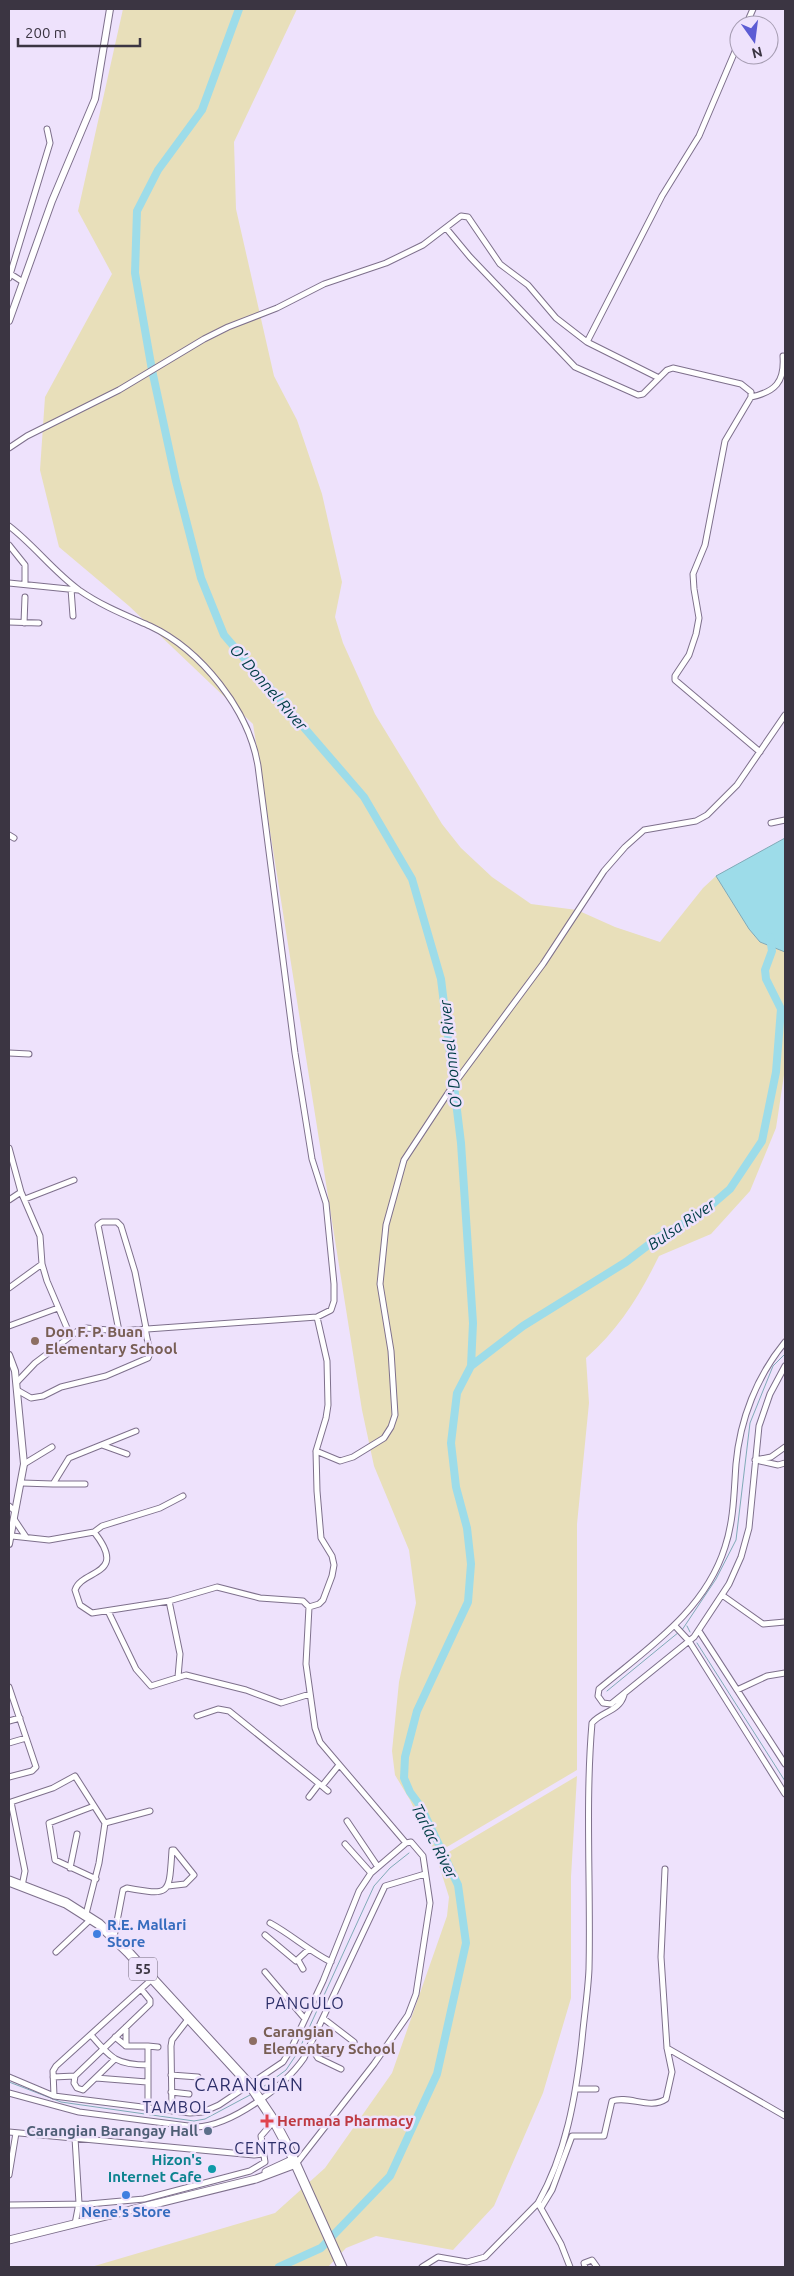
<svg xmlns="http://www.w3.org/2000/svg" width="794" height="2276" font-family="Ubuntu,sans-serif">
<rect width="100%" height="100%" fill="#eee2fc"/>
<path fill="#e8dfba" d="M123 9H297L234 142 236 209 274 376 297 420 322 494 342 582 335 617 343 643 375 714 442 824 461 848 492 877 531 904 577 910 615 927 660 942 703 888 716 876 749 929 760 942 785 952 784 1075 776 1128 750 1191 711 1234 659 1256C640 1295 619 1329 586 1358L589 1403 577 1524V1770L435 1854 410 1800 395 1775 392 1751 399 1682 416 1603 409 1550 374 1466 362 1410 253 724 129 606 59 547 40 470 45 397 112 274 78 211Z
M577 1776 571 1877V1998L543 2093 494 2206 453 2250 376 2236 346 2248 328 2267H91L275 2213 325 2168 392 2073 447 1916 449 1897 437 1859Z"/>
<path fill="#9ddce9" stroke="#80aab7" d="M785 838V952L760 942 749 929 716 876Z"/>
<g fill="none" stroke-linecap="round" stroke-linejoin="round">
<path stroke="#80aab7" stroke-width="1" d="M687 1626 690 1632
M682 1630 716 1579 736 1540 750 1423 773 1366 785 1354
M697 1643 785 1781
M607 1691 679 1632
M428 1840 434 1836
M9 2082 61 2102 194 2121 205 2119 250 2095
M259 2090 286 2070 298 2052 374 1886 390 1868 409 1853"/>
<path stroke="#9ddce9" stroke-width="8" d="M239 9 202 110 158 170 137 211 135 273 152 370 176 481 201 578 224 635 364 797 412 879 441 979 461 1143 473 1323 471 1366 457 1393 451 1443 456 1487 467 1528 471 1564 468 1602 417 1711 405 1757 404 1778 410 1792 421 1807 458 1885 466 1943 437 2074 390 2176 321 2248 279 2267
M471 1366 523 1326 626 1262 660 1236 701 1214 730 1189 762 1141 776 1072 781 1009 766 979 765 970 772 951 770 937"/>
<defs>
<path id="minor" d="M746 25 753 9
M739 42 699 136 662 196 587 342 659 378 667 370 673 368 741 384 751 392V397L725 441 705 545 693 574 694 589 699 618 696 634 689 655 675 676V680L760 752
M446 228 470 257 575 367 638 395 643 394 659 378
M9 273 23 282
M9 278 50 143 47 129
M751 397C775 392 785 382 783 356
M9 448 27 436 119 390 204 339 228 327 277 308 324 284 386 263 423 245 461 216 468 217 500 264 528 285 556 318 587 342
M9 526C34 545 53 571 79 590 102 606 125 615 150 626 201 650 249 710 258 766L295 1053 312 1159 326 1203 334 1284V1301L331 1310 317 1317 119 1331 86 1328 79 1330 35 1363 17 1382
M9 545 25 565V584
M9 583 78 590
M71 589 73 616
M9 622 39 623
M24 623 25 597
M771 823 785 820
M9 835 14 838
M9 1053 29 1054
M9 1148 21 1192 40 1236 42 1264 47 1281 70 1335
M25 1199 74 1180
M9 1200 21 1192
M9 1288 42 1264
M9 1326 58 1308
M119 1331 98 1225 102 1222H117L121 1226 135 1272 146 1328
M785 1342C757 1376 740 1419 736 1464 734 1491 734 1520 725 1547 705 1611 648 1648 599 1689L598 1696 603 1703 611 1704 694 1637 729 1584 741 1557 749 1528 759 1426 770 1394 785 1366
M17 1390 31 1398 43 1396 61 1387 106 1376 148 1358 150 1353 145 1328
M102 1445 127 1454
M316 1451 340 1461 353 1457 384 1438 391 1427 395 1415 391 1351 380 1284 386 1225 404 1160 454 1084 543 964 604 871 625 847 644 830 696 821 707 815 737 785 785 715
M755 1460 771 1457 785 1447
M760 1461 778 1465 785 1463
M24 1464 52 1447
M22 1483 53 1484 69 1458 136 1431
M53 1484H85
M9 1506 15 1511
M14 1519 26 1537
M94 1532 102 1526 160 1508 183 1496
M12 1536 49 1540 94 1532C129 1576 82 1569 75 1590L80 1605 92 1613 169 1601 217 1587 260 1598 303 1601 309 1607 306 1664 315 1728 320 1742 406 1843
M722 1595 763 1624 785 1622
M169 1601 180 1654 178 1677
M309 1607 319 1604 323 1600 332 1576 334 1565 332 1556 321 1538 317 1491 316 1451 326 1418 328 1405 327 1361 317 1317
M108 1611 136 1669 151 1686 186 1675 246 1690 281 1703 310 1694
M675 1626 689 1641 785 1794
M699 1631 785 1764
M9 1687 36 1767 32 1771 9 1777
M737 1690 767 1676 785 1673
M197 1716 218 1709 229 1711 322 1786 339 1765
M9 1721 20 1718
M9 1743 26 1738
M322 1786 328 1791
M309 1797 319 1784
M94 1806 49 1823 55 1860 96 1879
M347 1821 378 1867
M105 1823 150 1811
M345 1844 371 1873
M70 1868 77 1834
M22 1886 25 1871 11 1802 53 1788 75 1776 105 1823 99 1863 86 1914
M270 1923C292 1935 309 1951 331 1962
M265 1935 296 1961 308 1950
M114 1937 123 1890 127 1888C171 1896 169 1895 172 1850H174L194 1875 185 1884 168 1886
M56 1952 91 1919
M298 1960 303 1969
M265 1972 305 2019
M324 2019 354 2042
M126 2027V2046
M91 2035C111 2058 116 2065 148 2065
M115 2037 126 2046H148V2108
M148 2046 158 2047
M667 2048 785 2116
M313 2052 328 2053
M314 2052 318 2058 341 2069
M114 2060 83 2090 77 2088 74 2083 75 2076 150 2004V2000L141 1989
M171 2075 198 2077
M9 2077 54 2096 190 2113 203 2112 219 2105 283 2062 291 2049 323 1981 359 1891 371 1873 406 1843 411 1842 423 1856 430 1903 416 1994 408 2015 374 2064 296 2164
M53 2077 75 2076
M96 2078 147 2082
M577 2089H596
M171 2092 189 2094
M9 2093 79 2112 196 2127C231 2126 284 2087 304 2058L385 1886 425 1874
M54 2096 53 2071 56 2066 152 1979
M172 2111 171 2046 172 2040 189 2018
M9 2132 254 2155 263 2154
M9 2175 16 2133
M9 2205 89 2204 144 2199 250 2171 265 2162 261 2136 274 2121
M541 2208 552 2190 572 2136H604L612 2101C629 2095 650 2110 666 2099L672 2072 667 2048 661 1957 665 1869
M75 2224 79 2203 75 2138
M422 2267 438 2257 467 2262 485 2257 538 2203
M570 2267 561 2244 538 2203C566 2154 576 2096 582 2040 584 2017 588 1992 589 1969 591 1886 585 1805 592 1723 602 1711 619 1712 624 1695
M585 2267 584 2263 592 2260 597 2267"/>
<path id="tertiary" d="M9 321 52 201 95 99 110 9
M9 1355 15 1371 24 1464 9 1544"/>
<path id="secondary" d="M266 2172 294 2159
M9 2240 256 2179 296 2164"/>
<path id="trunk" d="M9 1881 66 1903 99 1924 128 1952 250 2085 274 2121 288 2147 342 2267"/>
</defs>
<use href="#minor" stroke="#7e708c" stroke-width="7"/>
<use href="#tertiary" stroke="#7e708c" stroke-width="8"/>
<use href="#secondary" stroke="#7e708c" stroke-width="9"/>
<use href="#trunk" stroke="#7e708c" stroke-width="11"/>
<use href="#minor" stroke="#fff" stroke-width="5"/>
<use href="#tertiary" stroke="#fff" stroke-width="6"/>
<use href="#secondary" stroke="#fff" stroke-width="7"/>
<use href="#trunk" stroke="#fff" stroke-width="9"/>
</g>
<g fill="#8d6e63" stroke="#eee2fc" stroke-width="2">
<circle cx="35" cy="1341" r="5"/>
<circle cx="253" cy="2041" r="5"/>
</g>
<g fill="#3f7fe0" stroke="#eee2fc" stroke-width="2">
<circle cx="97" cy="1934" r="5"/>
<circle cx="126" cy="2195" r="5"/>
</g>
<path fill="#e0444e" stroke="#eee2fc" stroke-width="2" d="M264.5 2113.5h5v5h5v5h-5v5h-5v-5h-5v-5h5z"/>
<circle fill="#5c6f8a" stroke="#eee2fc" stroke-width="2" cx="208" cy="2131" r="5"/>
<circle fill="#0f9aa8" stroke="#eee2fc" stroke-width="2" cx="212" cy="2169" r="5"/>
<g text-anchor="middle" stroke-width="5" stroke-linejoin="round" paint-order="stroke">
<rect fill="#eee2fc" stroke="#71697a" stroke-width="1" x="129" y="1957.5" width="28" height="23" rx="4"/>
<g font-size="14" font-weight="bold" fill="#3b3542">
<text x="143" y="1974">55</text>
</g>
<g font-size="15" font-weight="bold" fill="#785e54" stroke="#eee2fc" text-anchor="start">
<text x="45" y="1337">Don F. P. Buan<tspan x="45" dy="17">Elementary School</tspan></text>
<text x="263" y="2037">Carangian<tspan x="263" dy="17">Elementary School</tspan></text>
</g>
<g font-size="15" font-weight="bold" fill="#366cbe" stroke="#eee2fc" text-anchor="start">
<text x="107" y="1930">R.E. Mallari<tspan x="107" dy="17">Store</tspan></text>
<text x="126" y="2217" text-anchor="middle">Nene's Store</text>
</g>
<g font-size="15" font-weight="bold" fill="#be3a42" stroke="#eee2fc" text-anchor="start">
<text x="277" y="2126">Hermana Pharmacy</text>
</g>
<g font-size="15" font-weight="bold" fill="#4e5e75" stroke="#eee2fc" text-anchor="end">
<text x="198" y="2136">Carangian Barangay Hall</text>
</g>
<g font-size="15" font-weight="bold" fill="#0d838f" stroke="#eee2fc" text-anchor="end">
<text x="202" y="2165">Hizon's<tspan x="202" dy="17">Internet Cafe</tspan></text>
</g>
<g font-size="16" font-style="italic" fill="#003d46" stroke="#eee2fc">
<text transform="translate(269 687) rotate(49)" y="6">O' Donnel River</text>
<text transform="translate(450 1054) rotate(-96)" y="6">O' Donnel River</text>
<text transform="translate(681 1224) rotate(-34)" y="6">Bulsa River</text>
<text transform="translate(435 1841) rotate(63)" y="6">Tarlac River</text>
</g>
<g font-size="16" letter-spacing="1" fill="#2d2f69" stroke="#eee2fc">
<text x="305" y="2009">PANGULO</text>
<text x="177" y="2113">TAMBOL</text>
<text x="268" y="2154">CENTRO</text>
</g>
<g font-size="18" letter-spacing="1" fill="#2d2f69" stroke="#eee2fc">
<text x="249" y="2091">CARANGIAN</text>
</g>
</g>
<rect width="794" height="2276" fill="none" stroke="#3b3542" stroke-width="20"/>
<g transform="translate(754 40) rotate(166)"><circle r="24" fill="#eee2fc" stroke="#a69db2"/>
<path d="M0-4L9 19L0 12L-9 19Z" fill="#5c5cd4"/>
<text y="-8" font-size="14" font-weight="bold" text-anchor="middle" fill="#3b3542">N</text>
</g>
<path d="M18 38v8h122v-8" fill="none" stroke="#3b3542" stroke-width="2.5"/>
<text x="25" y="38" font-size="15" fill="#3b3542" stroke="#eee2fc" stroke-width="4" paint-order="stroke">200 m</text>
</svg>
